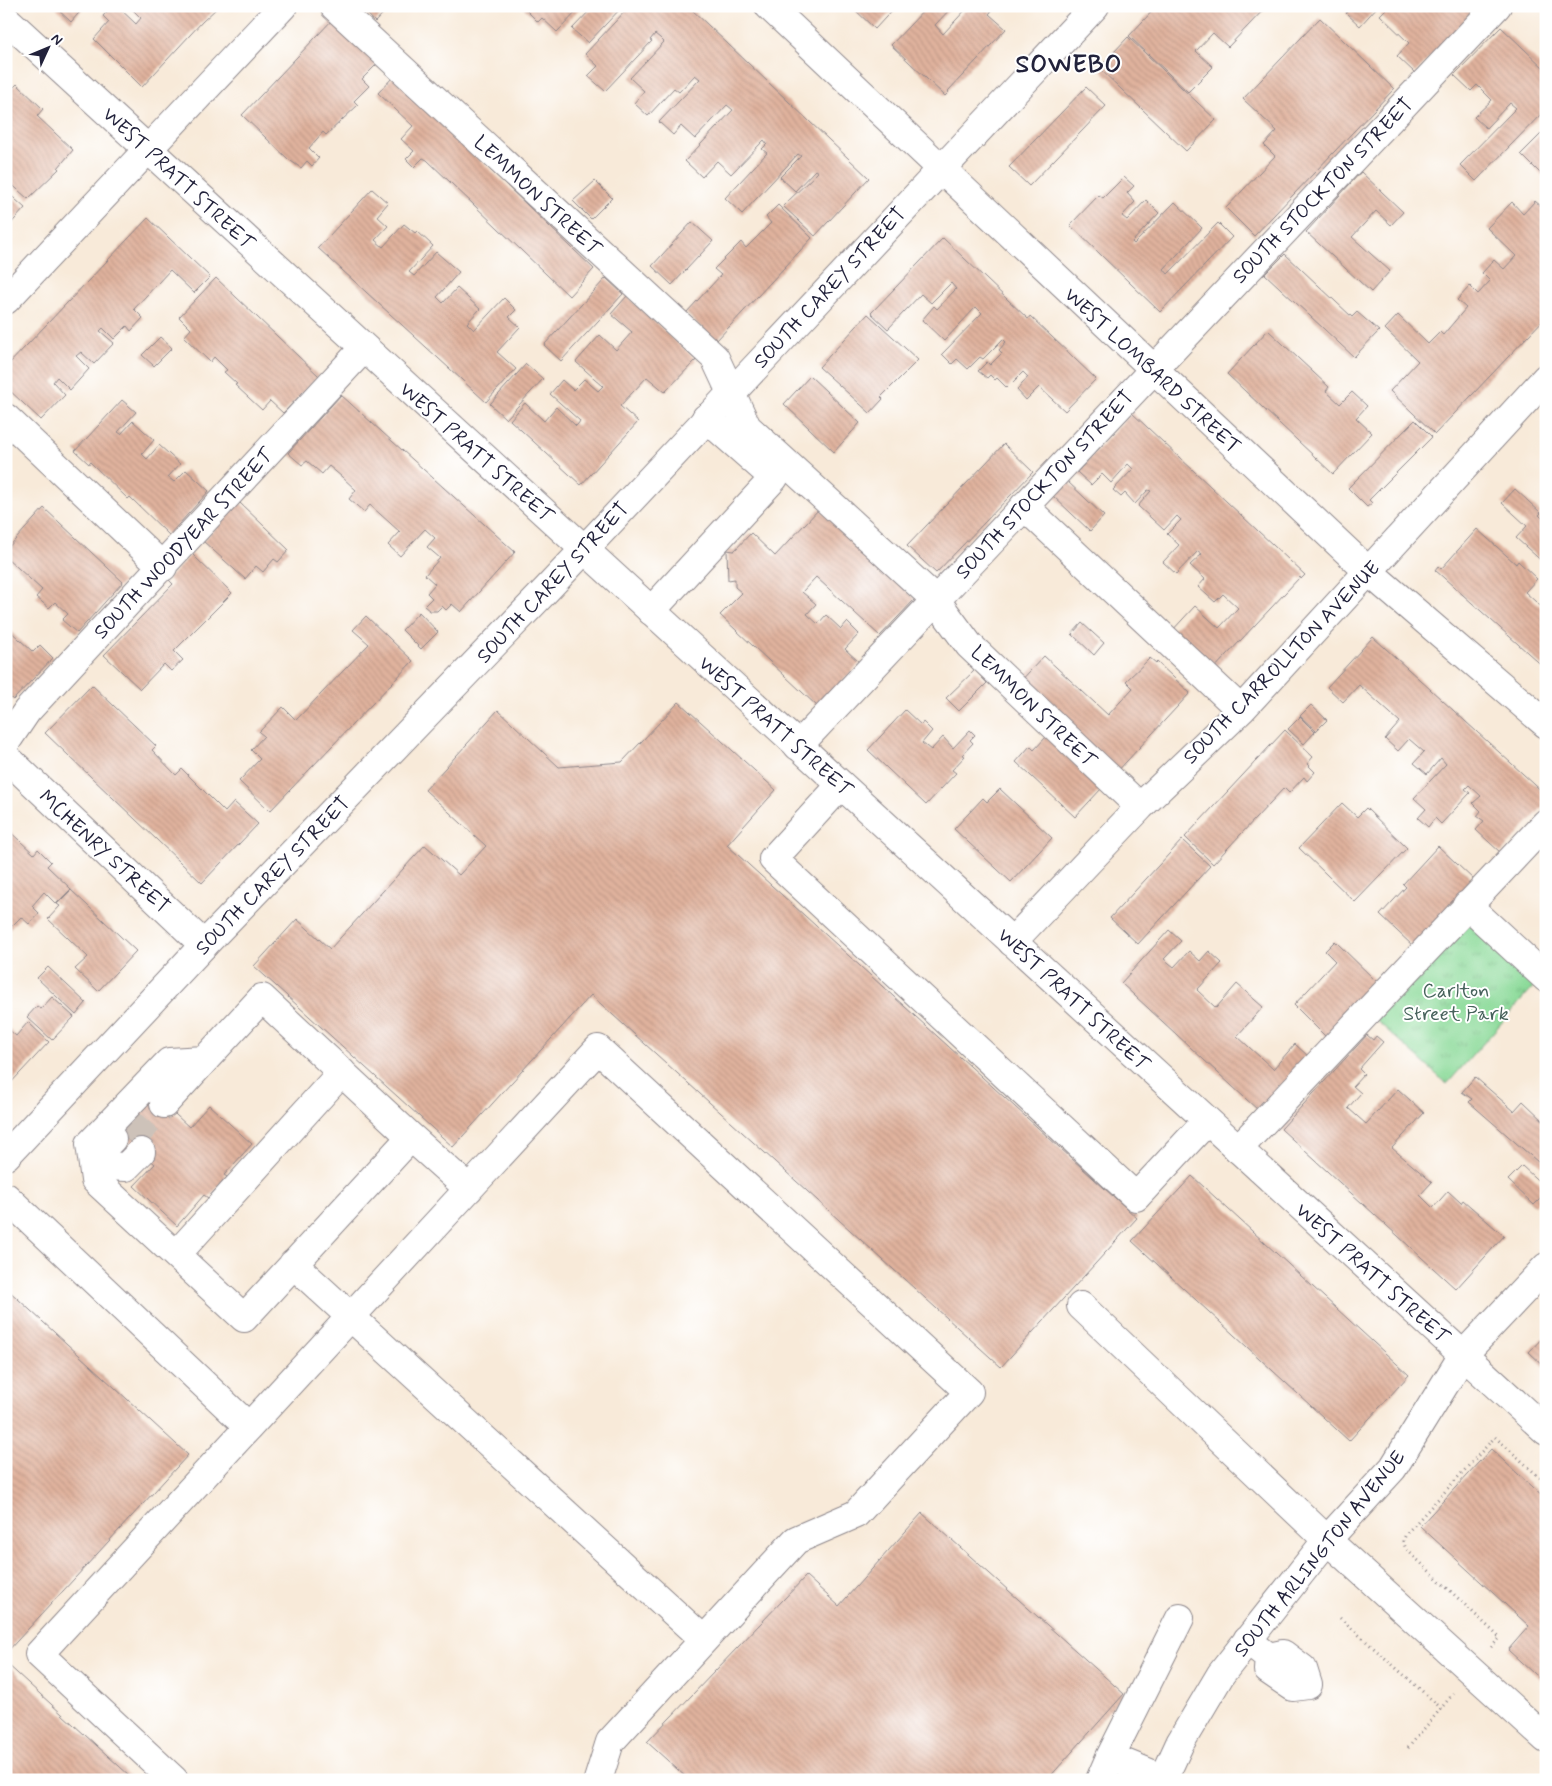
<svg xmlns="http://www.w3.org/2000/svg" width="1552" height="1786" font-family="Mynerve,sans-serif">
<defs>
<pattern id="grass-tufts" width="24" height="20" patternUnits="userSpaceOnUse" patternTransform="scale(1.25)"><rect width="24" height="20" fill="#8bda99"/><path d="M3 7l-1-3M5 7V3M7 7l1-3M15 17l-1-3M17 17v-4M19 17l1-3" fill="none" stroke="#78bb85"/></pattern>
<pattern id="building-back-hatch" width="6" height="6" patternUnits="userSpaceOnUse" patternTransform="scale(1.25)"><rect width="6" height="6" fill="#e0b29d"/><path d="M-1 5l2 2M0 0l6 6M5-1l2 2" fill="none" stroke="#c09988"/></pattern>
</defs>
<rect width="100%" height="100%" fill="#fff"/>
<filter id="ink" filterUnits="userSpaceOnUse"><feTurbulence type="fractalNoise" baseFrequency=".02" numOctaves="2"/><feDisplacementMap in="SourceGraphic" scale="10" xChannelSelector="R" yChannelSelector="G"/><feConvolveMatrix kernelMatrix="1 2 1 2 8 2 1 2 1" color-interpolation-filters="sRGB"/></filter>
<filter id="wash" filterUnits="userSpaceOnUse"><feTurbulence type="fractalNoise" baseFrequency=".0096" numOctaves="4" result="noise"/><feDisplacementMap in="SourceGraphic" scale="20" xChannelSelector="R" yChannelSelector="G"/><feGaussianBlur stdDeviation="1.12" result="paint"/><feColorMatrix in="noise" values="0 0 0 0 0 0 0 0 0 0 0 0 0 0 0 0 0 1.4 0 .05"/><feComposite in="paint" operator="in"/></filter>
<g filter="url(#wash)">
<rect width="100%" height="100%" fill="#f8ead9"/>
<path fill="url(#grass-tufts)" stroke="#567e6a" d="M1465 920 1536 984 1447 1084 1376 1020Z"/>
<g id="blocks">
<path fill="url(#building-back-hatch)" d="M54 6H85L71 22Z
M112 6H117L136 24 141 18 129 6H219L202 22 142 87 94 39 109 22 103 16Z
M360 6H390L375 22Z
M522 6H582L557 32 542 18 538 22Z
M594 6H623L588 43 572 29Z
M626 6 689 7 869 178 815 236 783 206 818 172 815 170 795 191 780 177 801 156 798 154 742 214 725 198 767 153 762 149 767 144 764 140 731 174 717 161 702 177 685 161 733 110 727 105 695 139 681 126 673 135 659 122 700 79 695 75 679 92 674 88 648 116 634 103 644 91 630 78 664 42 660 38 655 34 650 40 652 41 605 91 588 76 598 66 585 54 628 8Z
M851 6H896L875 29Z
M928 6H953L935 25 943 34 969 6H996L989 14 1006 29 948 91 949 92 945 96 891 45Z
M1157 6H1267L1228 47 1213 33 1196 51 1213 67 1188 92 1129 36Z
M1352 6H1378L1360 26 1346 13Z
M1389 6H1479L1415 73 1397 56 1409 43 1380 15Z
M334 18 377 64 362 79 369 86 354 101 358 105 326 135 323 132 309 148 319 158 312 166 307 161 301 168 288 159 242 115Z
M1320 18 1394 89 1254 236 1226 208 1275 156 1264 145 1277 131 1243 99Z
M1501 27 1546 70V109L1476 181 1460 165 1516 108 1510 103 1486 128 1474 117 1492 100 1477 85 1471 91 1454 75Z
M1128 37 1216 120 1186 151 1099 68Z
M393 77 594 269 569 296 427 160 423 158 414 167 406 159 414 151 401 139 413 126 378 93Z
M6 81 14 87 17 84 43 109 37 116 73 150 58 168 59 169 28 199 6 179Z
M1086 87 1106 106 1029 186 1009 167Z
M1546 129V179L1521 154Z
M1361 172 1403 212 1391 225 1376 211 1352 237 1390 271 1371 292 1306 232Z
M1124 177 1134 186 1127 193 1135 202 1122 216 1127 220 1146 200 1159 213 1132 242 1134 244 1175 202 1202 228 1164 269 1168 274 1218 223 1232 237 1160 312 1070 225 1099 195 1103 198Z
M595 181 612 198 591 219 573 201Z
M372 189 388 203 377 216 388 226 375 240 383 247 404 224 415 233 417 231 433 246 409 272 414 276 436 252 459 272 437 297 443 303 457 288 480 309 467 323 474 330 504 298 516 310 509 317 520 327 497 352 516 369 486 402 318 248Z
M6 191 25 208 6 229Z
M1535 201 1542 207 1546 203V317L1435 434 1390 391 1418 361 1385 329 1398 315 1428 344 1440 332 1443 335 1466 308 1457 300 1470 286 1478 294 1490 281 1482 273 1494 260 1504 269 1516 256 1487 228 1512 202 1523 214Z
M778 205 812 238 716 341 686 313 721 275 714 269 741 242 746 248 771 223 766 217Z
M148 218 210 277 194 293 170 270 134 309 143 318 131 331 127 326 114 339 103 328 100 331 114 343 94 364 81 352 76 356 89 369 70 390 57 377 53 382 65 395 41 420 6 387V367Z
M692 222 713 241 672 285 652 266Z
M943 238 1028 319 1030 316 1096 379 1065 411 1039 387 1026 400 1017 390 1028 377 1023 372 1007 388 997 378 995 380 990 375 987 378 978 371 987 362 990 365 1002 353 999 350 1006 342 1003 339 983 359 980 357 968 369 957 359 952 364 942 354 982 313 976 307 944 341 922 320 934 306 937 309 956 289 951 283 931 303 921 294 888 329 871 313Z
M1285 254 1352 317 1357 312 1379 331 1354 357 1265 274Z
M216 278 319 376 283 413 270 401 262 410 235 385 237 384 224 372 227 370 214 357 210 362 184 337 191 329 179 317Z
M606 278 623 294 561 361 544 345Z
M627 296 696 360 665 392 647 377 620 406 638 422 581 485 510 420 525 403 544 421 556 407 576 426 578 424 580 421 550 394 562 380 573 390 584 379 598 391 603 386 576 362 600 335 616 350 632 332 611 314Z
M868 314 918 360 881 397 883 399 870 413 819 367Z
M1268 330 1329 387 1326 391 1340 404 1352 392 1367 406 1356 418 1372 433 1333 474 1227 374Z
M160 337 172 348 154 366 142 355Z
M526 364 543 379 506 419 490 404Z
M810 376 860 423 834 452 784 404Z
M341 395 515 552 461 612 452 604 446 610 442 606 437 611H430L424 606 432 598 427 593 435 584 425 575 440 558 427 547 435 538 425 529 400 556 388 545 400 532 370 505 364 512 349 499 356 490 342 477 329 466 322 474 307 461 302 465 288 453Z
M122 400 136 412 118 432 121 434 133 421 154 440 142 454 147 459 159 445 180 464 168 477 174 482 186 470 209 491 169 535 130 497 128 499 90 462 89 464 75 451Z
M1132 413 1305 575 1301 579 1300 577 1211 672 1170 633 1195 606 1219 628 1238 608 1223 594 1215 602 1198 587 1205 579 1190 565 1202 554 1198 551 1176 574 1163 562 1179 545 1167 534 1181 520 1177 516 1164 530 1138 506 1151 491 1148 490 1135 504 1125 493 1121 497 1113 490 1133 469 1128 464 1111 483 1102 474 1091 485 1077 472Z
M1415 420 1432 437 1369 500 1372 503 1367 507 1348 488Z
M1004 444 1033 472 936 573 907 546Z
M1067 481 1104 516 1090 531 1053 496Z
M1515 489 1541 513 1539 515 1546 522V565L1516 538 1527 526 1502 503Z
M240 503 289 550 278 562 274 559 263 572 256 566 245 579 203 541Z
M44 508 123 582 77 633 62 620 68 614 55 602 49 608 36 597 42 590 6 557V550Z
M820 508 915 599 880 636 816 577 802 592 816 604 807 614 818 624 826 615 841 629 847 622 859 634 845 649 860 663 818 707 720 615 742 593 735 587V579L728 580 727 550 734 551 751 533 775 556Z
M1477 529 1516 564 1518 561 1537 579 1525 592 1546 611V669L1435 570 1438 566 1441 569Z
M192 554 232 593 174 651 183 660 171 671 164 664 140 689 104 655 173 584 168 579Z
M419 612 438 632 421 649 402 630Z
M366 616 413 661 270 811 239 781 260 759 251 750 264 736 259 732 283 707 296 720 369 644 353 630Z
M1082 623 1104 643 1094 655 1072 634Z
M6 627 33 652 40 645 53 658 13 700 6 694Z
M1373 637 1546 795V803L1501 853 1476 830 1484 821 1477 816 1481 811 1473 803 1481 796 1469 785 1465 789 1470 793 1441 824 1435 818 1428 827 1418 818 1426 809 1414 798 1446 764 1441 758 1427 774 1414 763 1424 752 1409 739 1398 751 1385 739 1400 722 1359 685 1343 702 1327 687Z
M1044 656 1108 715 1133 688 1126 681 1150 658 1156 663 1157 662 1190 693 1114 775 1017 685Z
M975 670 987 683 959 711 946 698Z
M92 685 156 746 152 750 176 775 182 769 225 812 234 802 258 824 202 883 45 733Z
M679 702 776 790 727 845 1137 1218 1001 1367 591 995 453 1147 254 966 297 919 330 949 425 845 459 875 486 846 425 790 498 710 559 767 622 762Z
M1311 705 1327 720 1316 731 1300 716Z
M905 710 921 725 923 722 932 731 922 743 931 750 943 737 953 748 970 730 975 735 970 740 973 743 962 755 965 756 952 770 956 773 926 805 868 750Z
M1300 717 1315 732 1304 744 1288 729Z
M1285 730 1313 757 1307 764 1315 772 1307 781 1304 777 1289 793 1284 788 1213 864 1185 837Z
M1047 736 1102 788 1075 817 1016 762 1030 746 1034 750Z
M1000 789 1052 838 1011 882 954 829 983 798 987 802Z
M1342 803 1357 817 1366 808 1407 848 1355 902 1299 848Z
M6 828 34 854 38 849 51 862 47 866 71 889 56 904 44 892 32 906 39 913 29 924 21 917 6 932Z
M1182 840 1210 866 1138 944 1110 918Z
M1438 846 1475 881 1413 946 1380 915 1406 887 1403 884Z
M71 890 136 951 98 991 75 969 88 957 48 919 60 906 57 904Z
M1169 930 1181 941 1164 959 1174 967 1189 951 1200 961 1209 951 1222 963 1197 990 1216 1008 1237 984 1263 1007 1237 1036 1273 1069 1295 1044 1309 1057 1259 1111 1121 983Z
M1335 941 1378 983 1326 1037 1294 1005 1335 961 1325 951Z
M48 967 86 1003 76 1015 37 978Z
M52 997 74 1017 52 1040 27 1017 37 1006 41 1009Z
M28 1022 49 1042 6 1088V1027L16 1036Z
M1367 1035 1373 1040 1376 1036 1383 1042 1359 1069 1364 1074 1353 1086 1361 1093 1348 1108 1366 1124 1398 1089 1424 1113 1392 1148 1432 1182 1420 1195 1433 1208 1448 1191 1461 1203 1463 1200 1504 1236 1456 1289 1281 1129Z
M1475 1077 1514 1111 1523 1101 1546 1123V1169L1469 1102 1472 1099 1462 1092Z
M149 1090 189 1127 209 1105 252 1144 224 1175 227 1177 208 1198 204 1195 177 1226 134 1186 155 1164 119 1132Z
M1522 1166 1546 1188V1193L1534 1205 1508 1180Z
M1192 1176 1409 1375 1349 1441 1132 1241Z
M6 1288 188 1455 6 1653Z
M1546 1334V1368L1529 1352Z
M1491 1449 1546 1500V1685L1508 1650 1529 1626 1420 1526Z
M922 1513 1124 1694 1047 1780H686L687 1778 647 1742 806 1576 839 1606Z
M6 1663 130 1776 134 1780H6Z"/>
</g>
</g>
<g filter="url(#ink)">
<use href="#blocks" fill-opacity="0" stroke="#8d868a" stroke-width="1"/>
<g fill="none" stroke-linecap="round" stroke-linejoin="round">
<path stroke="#cdc2b9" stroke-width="28" stroke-dasharray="28 14" stroke-linecap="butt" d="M130 1142 164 1104"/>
<defs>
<path id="minor" d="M334 6 715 358 747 427 935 599 969 645 1140 807
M6 300 283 6
M6 418 163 567
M1024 506 1241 710
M651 611 774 478 706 418
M6 742 27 711 364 348
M798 746 1497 6
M6 757 204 945
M841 785 773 859 1136 1197 1207 1121
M1467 905 1546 978
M1012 942 1140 807 1241 710 1546 378
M164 1104 262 998 411 1137 244 1318 95 1180 90 1144 169 1062 204 1060
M411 1137 469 1189
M112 1139 102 1149 108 1166 126 1167 141 1152
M1238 1149 1546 823
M6 1197 249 1427
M176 1255 342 1072
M293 1264 704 1640
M1081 1306 1327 1540 1546 1739
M1247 1640 1269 1657 1283 1654 1303 1669 1308 1685 1293 1687 1268 1670 1269 1657
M1110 1757 1180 1618
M174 1780 39 1654 598 1049 969 1392 856 1514 796 1540 610 1742 598 1780
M1100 1780 1110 1757 1164 1779
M1163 1780 1180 1743 1221 1674 1326 1541 1393 1468 1463 1355 1546 1267"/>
<path id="major" d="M769 6 1369 572 1546 724
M6 19 1546 1431
M6 1156 204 945 548 588 1095 6"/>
</defs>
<use href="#minor" stroke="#8d868a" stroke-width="30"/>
<use href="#major" stroke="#8d868a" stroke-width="30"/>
<path stroke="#8d868a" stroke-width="3" stroke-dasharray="1 4" stroke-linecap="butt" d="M1340 1618 1441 1708
M1491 1647 1500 1638 1406 1549 1403 1541 1406 1534 1495 1437 1546 1483
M1408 1748 1453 1694"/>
<use href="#minor" stroke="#fff" stroke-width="28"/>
<use href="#major" stroke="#fff" stroke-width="28"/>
</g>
</g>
<g text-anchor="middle" stroke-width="4" stroke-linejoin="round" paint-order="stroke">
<g font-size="20" fill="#22223b" stroke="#fff">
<text transform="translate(179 178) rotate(43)" y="7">WEST PRATT STREET</text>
<text transform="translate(1322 190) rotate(-46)" y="7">SOUTH STOCKTON STREET</text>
<text transform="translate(538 195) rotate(43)" y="7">LEMMON STREET</text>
<text transform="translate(829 287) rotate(-47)" y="7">SOUTH CAREY STREET</text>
<text transform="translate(1153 370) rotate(43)" y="7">WEST LOMBARD STREET</text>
<text transform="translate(477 452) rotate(42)" y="7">WEST PRATT STREET</text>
<text transform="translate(1044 484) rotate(-47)" y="7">SOUTH STOCKTON STREET</text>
<text transform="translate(183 543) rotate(-47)" y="7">SOUTH WOODYEAR STREET</text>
<text transform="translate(552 582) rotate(-47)" y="7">SOUTH CAREY STREET</text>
<text transform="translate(1281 662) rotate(-46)" y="7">SOUTH CARROLLTON AVENUE</text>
<text transform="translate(1034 706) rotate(44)" y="7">LEMMON STREET</text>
<text transform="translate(776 726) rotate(42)" y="7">WEST PRATT STREET</text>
<text transform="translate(105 851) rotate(43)" y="7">MCHENRY STREET</text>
<text transform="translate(272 875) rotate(-46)" y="7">SOUTH CAREY STREET</text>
<text transform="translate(1074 999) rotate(43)" y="7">WEST PRATT STREET</text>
<text transform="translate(1373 1273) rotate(42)" y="7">WEST PRATT STREET</text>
<text transform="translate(1319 1553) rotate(-51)" y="7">SOUTH ARLINGTON AVENUE</text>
</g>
<g font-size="20" fill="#47625c" stroke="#fff">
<text x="1456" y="997">Carlton<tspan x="1456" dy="23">Street Park</tspan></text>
</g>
<g font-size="25" font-weight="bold" letter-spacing="1" fill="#22223b" stroke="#fff">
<text x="1069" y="72">SOWEBO</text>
</g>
</g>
<rect width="1552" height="1786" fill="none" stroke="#fff" stroke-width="25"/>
<g transform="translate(48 48) rotate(46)" stroke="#ffffff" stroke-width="4" paint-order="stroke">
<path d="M0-4L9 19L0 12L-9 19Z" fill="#22223b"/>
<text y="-8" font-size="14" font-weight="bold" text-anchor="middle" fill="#22223b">N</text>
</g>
</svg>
